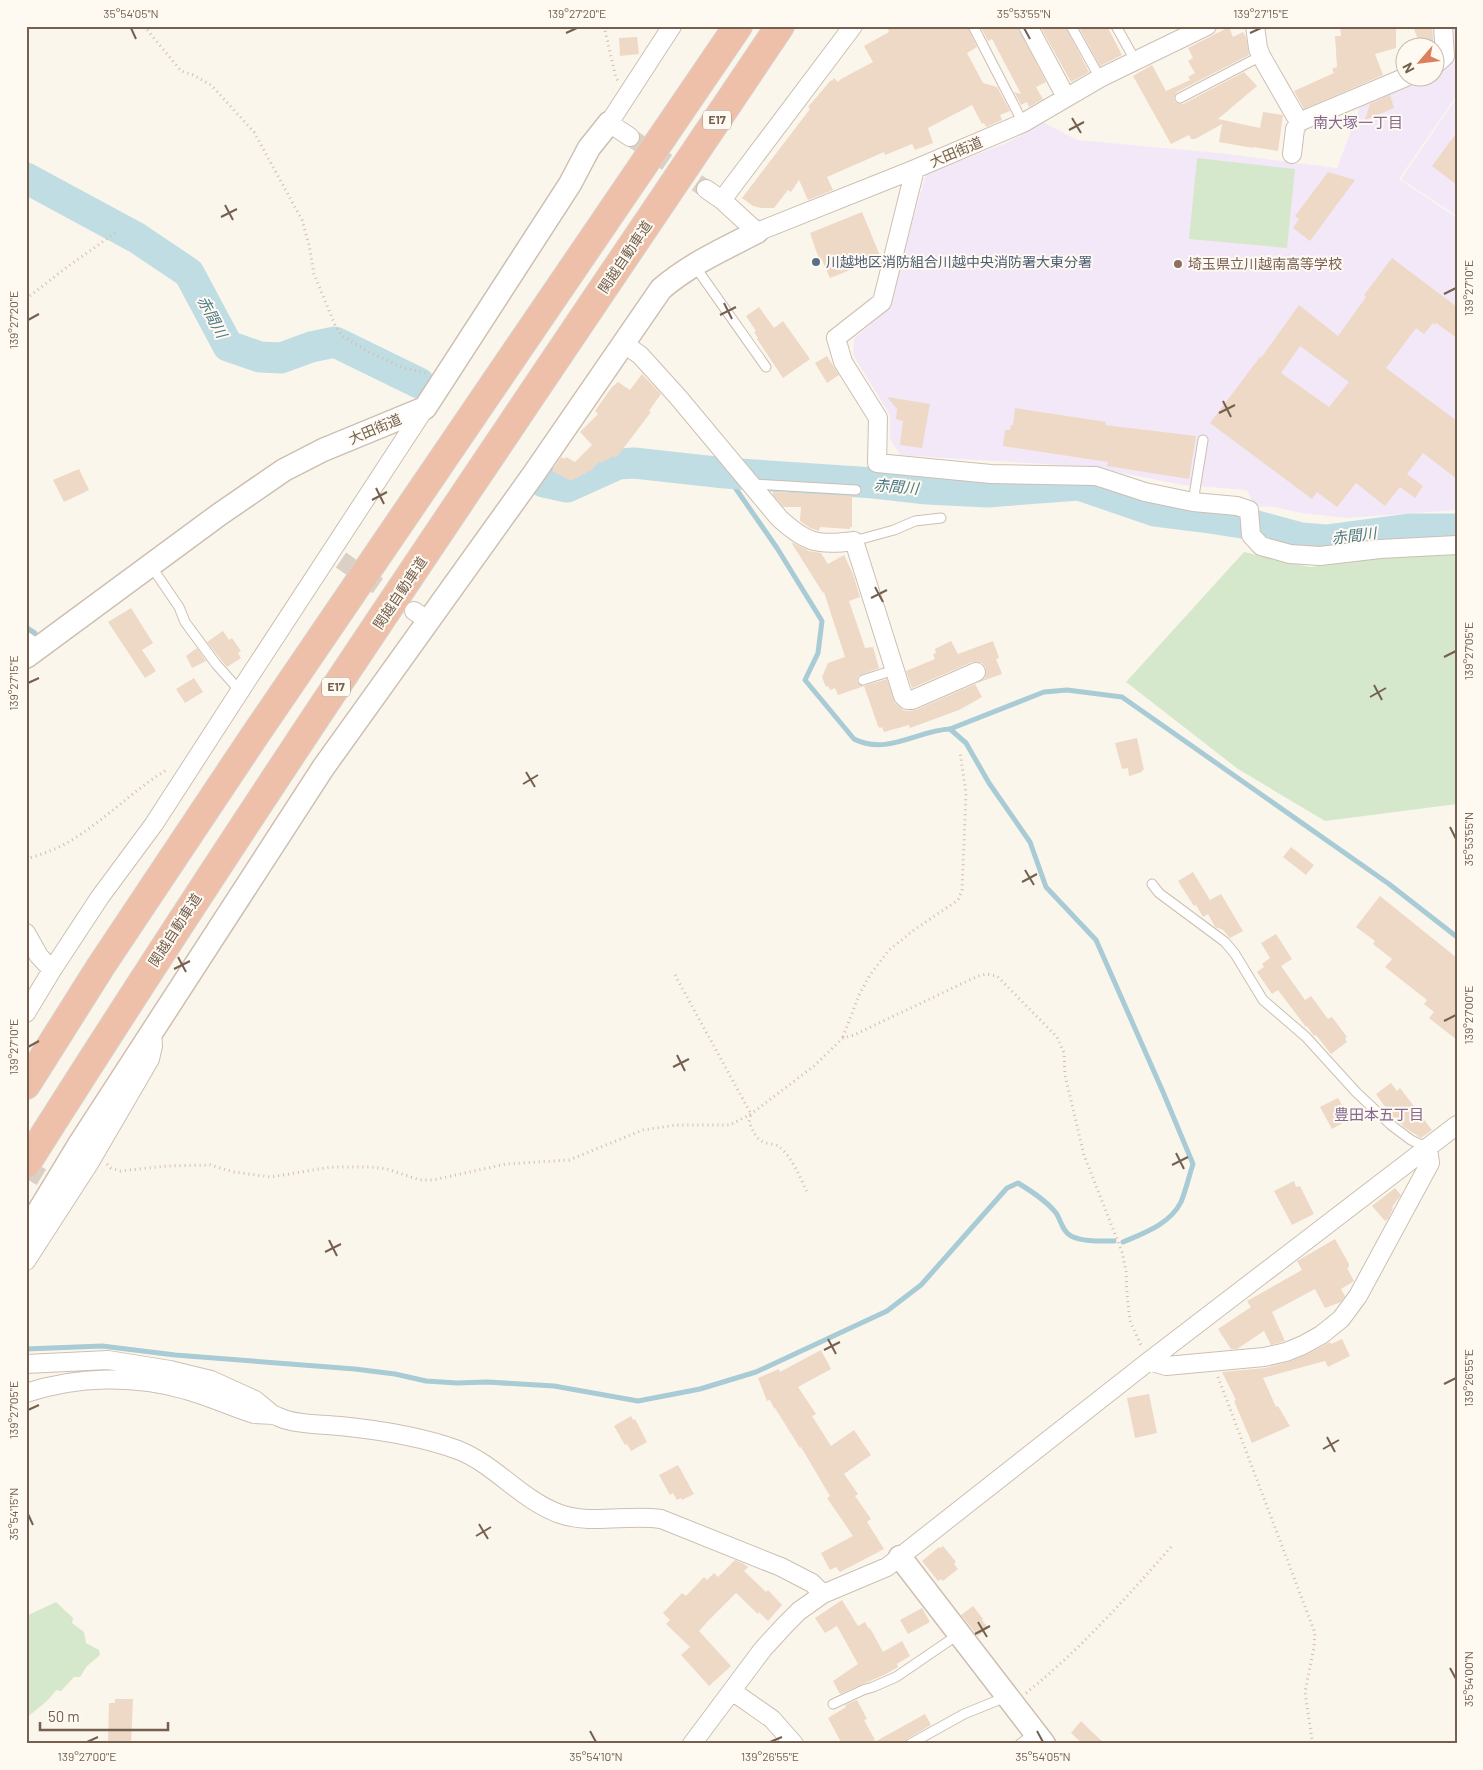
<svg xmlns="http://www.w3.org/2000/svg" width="1483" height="1770" font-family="Barlow,'Noto Sans JP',sans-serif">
<rect width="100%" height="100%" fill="#fbf6ec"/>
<path fill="#f3e8f8" d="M1448 26H1457V95L1399 179 1457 218V510L1347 518 1301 513 1275 507 1255 506 1247 490 1183 485 1092 467 900 455 890 439V415L853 355 854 339 887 310 926 174 1009 142 1043 122 1077 140 1219 153 1337 168 1363 99 1420 78H1436V71Z
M1457 97V216L1401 179Z"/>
<path fill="#d5e8cb" d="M1197 158 1295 169 1287 248 1189 239Z
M1244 552 1310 567 1397 556 1457 555V804L1325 821 1238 769 1126 682Z
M56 1602 73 1618 72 1623 84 1632 86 1643 99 1650 100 1655 87 1666 80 1677H74L61 1691 56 1690C48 1702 37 1709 26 1718V1616Z"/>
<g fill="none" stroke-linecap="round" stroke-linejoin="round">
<path stroke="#a8cbd5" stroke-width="5" d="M725 473 777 548 822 621 818 653 805 680 854 739C887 756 918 730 950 729L1044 692 1067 690 1122 697 1389 884 1457 937
M26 627 35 633
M950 729 966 743 989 783 1030 842 1046 887 1096 940 1163 1092 1193 1164C1189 1176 1186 1190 1181 1202 1170 1224 1144 1233 1123 1242
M26 1349 102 1346 175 1355 355 1369 395 1374 426 1381 457 1383 487 1382 554 1386 638 1401 700 1389 756 1372 887 1311 921 1285 1007 1188 1018 1183C1031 1191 1047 1201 1056 1213 1061 1220 1062 1231 1071 1236 1083 1242 1100 1241 1114 1241"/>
<path stroke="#c1dde4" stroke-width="31" d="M26 178 137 238 189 273 228 346 260 357 281 358 311 347 335 342 419 383
M544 482 567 487 618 464 634 463 725 473 874 483 927 489 987 492 1079 485 1155 511 1203 517 1248 524
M1253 525 1301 538 1326 540 1409 529H1457"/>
</g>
<path fill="#eed8c6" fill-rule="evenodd" d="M886 26H967L977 47 967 53 983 83 997 87 1010 111 1000 115 1002 120 986 127 984 123 982 124 972 105 928 128 933 143 915 150 912 144 885 155 884 152 827 177 833 190 808 200 799 180 791 192 788 190 774 208H761L753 206 742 198 807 113 810 109 808 107 831 80 832 81 834 78 838 82 841 79 873 62 864 46 889 32Z
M980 26H1017L1046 82 1036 87 1043 99 1029 107 1027 102 1021 105 1014 92 1021 94 992 39 988 41Z
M1040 26H1065L1089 72 1071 82Z
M1078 26H1107L1122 55 1100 66Z
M1340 26H1396V48L1375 54 1383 75 1304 109 1294 91 1334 73 1332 69 1337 67 1335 36H1341Z
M1413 26H1432L1434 48H1421Z
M1229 27 1233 37 1243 32 1246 37 1249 55 1177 92 1175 95 1174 100 1177 103 1183 104 1244 72 1257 86 1218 119 1260 128 1263 112 1283 115 1278 151 1253 147V148L1219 142 1222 124 1195 139H1191L1189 135 1171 144 1133 76 1152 65 1166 91 1190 80 1188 77 1195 73 1188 61 1193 58 1188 48Z
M637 37 639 54 620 56 619 38Z
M1390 95 1394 108 1365 120 1370 104Z
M1457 132V185L1432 166Z
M1328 172 1355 180 1310 241 1293 228 1299 219 1295 216Z
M862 212 881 258 830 278 822 260 819 259 810 233Z
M1392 258 1457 307V338L1436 323 1435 325 1433 323 1424 334 1416 328 1386 368 1457 421V479L1423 453 1407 474 1423 486 1415 498 1400 487 1385 506 1356 483 1337 507 1317 492 1312 499 1210 423 1260 357 1261 358 1299 305 1338 336 1366 297 1364 295ZM1300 346 1349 382 1329 407 1281 373Z
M759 307 774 328 783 321 810 359 783 378 757 339 758 338 754 332 756 331 746 316Z
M827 356 839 375 827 383 815 363Z
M642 374 661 394 649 411 651 412 616 458 614 456 601 463 600 461 591 470 571 481 552 471 561 457 565 459 566 457 575 462 592 445 580 432 598 414 595 411 612 387 618 382 630 390Z
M887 397 930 404 922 448 900 445 903 421 896 419 897 409Z
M1015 408 1106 422 1105 425 1196 436 1189 479 1107 466 1108 462 1003 446 1005 430H1010L1011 425H1013Z
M79 469 89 490 64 502 53 480Z
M773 492 852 496V527H850V529L820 527 819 531 810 528 800 521 801 507H783L773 495Z
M791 542 809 551 821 553 828 564 844 555 853 574 860 597 849 601 865 648 873 647 879 668 858 676 857 682 864 686 838 695 835 688 830 690 828 686 826 687 822 677 828 663 845 657 824 592 823 593Z
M131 608 153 643 142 650 156 671 145 678 108 622Z
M223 631 229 640 232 638 241 651 238 653 241 658 227 667 207 642Z
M951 641 958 654 993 641 999 658 996 659 1002 674 977 683 985 678 986 668 982 663 972 662 912 688 906 671 935 659 933 654 936 653 935 649Z
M197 648 206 661 192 668 186 656Z
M194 678 203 692 185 703 176 689Z
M887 679 895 703 903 710 907 711 916 710 975 684 982 697 959 710 910 728 909 725 884 732 882 727 880 728 878 726 864 686Z
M1137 738 1144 770H1142V772L1129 776 1128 768 1122 769 1115 743Z
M1291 847 1314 865 1306 875 1283 857Z
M1193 872 1210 900 1221 894 1243 931 1230 938 1223 930 1215 927 1208 914 1203 917 1196 905 1194 906 1178 881Z
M1380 896 1457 958V1040L1429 1018 1434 1012 1424 1004 1427 1000 1385 967 1392 959 1373 944 1375 941 1356 927Z
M1276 934 1292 959 1281 966 1305 1000 1311 996 1328 1019 1332 1017 1347 1037 1345 1038 1347 1042 1331 1054 1316 1035 1314 1036 1307 1026 1306 1027 1278 990 1272 994 1257 972 1264 967 1262 964 1270 958 1261 943Z
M1391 1083 1397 1091 1400 1088 1432 1130 1421 1138 1404 1127 1396 1117 1394 1119 1376 1094Z
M1338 1098 1350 1119 1332 1129 1320 1107Z
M1294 1181 1296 1187 1300 1186 1314 1214 1292 1225 1274 1191Z
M1395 1188 1401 1195 1392 1207 1393 1208 1388 1219 1385 1221 1372 1206Z
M1335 1239 1349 1264V1267L1347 1268 1354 1281 1341 1289 1345 1296 1341 1302 1325 1308 1315 1289 1272 1312 1285 1341 1271 1345 1264 1331 1237 1349H1231L1218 1329 1251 1307 1247 1301 1302 1270 1297 1261Z
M1342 1339 1350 1356 1328 1367 1325 1361 1263 1378 1276 1407 1278 1406 1290 1426 1252 1443 1234 1401 1236 1400 1222 1372 1265 1368 1288 1362 1308 1354 1330 1342 1331 1344Z
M821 1350 831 1369 798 1387 816 1414 812 1416 831 1446 854 1430 871 1455 844 1474 858 1494 855 1496 871 1519 867 1522 884 1549 840 1572 836 1567 830 1570 821 1553 853 1536 827 1498 830 1496 801 1447 800 1448 775 1408H774L770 1400 767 1401 758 1378 779 1369 780 1372Z
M1149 1394 1157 1433 1135 1438 1127 1398Z
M631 1416 633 1420 635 1419 647 1442 631 1451 627 1444 625 1445 614 1426Z
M678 1465 694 1494 682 1500 681 1498 677 1500 673 1493 670 1495 659 1475Z
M943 1546 956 1562 954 1564 958 1569 943 1581 941 1579 938 1581 922 1561 939 1547 940 1548Z
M735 1560 744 1564 748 1567 744 1571 766 1592 768 1590 782 1605 768 1621 759 1612 758 1614 736 1593 708 1621 699 1631 731 1666 709 1686 681 1655 690 1647 666 1624 670 1620 663 1613 682 1593 686 1596 704 1577 707 1580 714 1573 718 1577Z
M842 1600 858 1626 865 1622 869 1629 870 1628 883 1652 902 1641 910 1656 897 1664 898 1667 886 1674 840 1694 833 1681 858 1664 837 1626 825 1633 815 1618Z
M973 1606 983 1619 982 1620 988 1628 978 1636 961 1615Z
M922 1608 930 1622 908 1634 900 1620Z
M115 1699H133L131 1744H108L109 1703H115Z
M857 1700 867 1719 864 1720 875 1740 867 1744H842L828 1718 846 1707 845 1705Z
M925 1714 931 1725 907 1739 904 1743 871 1744Z
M1081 1721 1091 1731 1105 1744H1083L1071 1733Z"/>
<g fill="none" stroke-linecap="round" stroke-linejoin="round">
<path stroke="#dad0c5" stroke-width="18" stroke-dasharray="18 9" stroke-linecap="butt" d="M630 137 706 189
M341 560 404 604
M26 1168 64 1191"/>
<defs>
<path id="service" d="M973 26 1023 123
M1071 26 1100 78
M1116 26 1135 60
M1180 98 1261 56
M694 265 766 367
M752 484 856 490
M1193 502 1203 440
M854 541 894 530 915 521 941 518
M151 566 179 607 185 622 216 664 240 691
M26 636 32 640 39 647
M863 680 894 670
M1152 884 1159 893 1225 942 1235 954 1263 1000 1306 1037 1356 1092 1391 1125 1411 1140 1428 1148
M833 1704 863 1690 873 1687 896 1677 959 1634
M910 1744 964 1714 1006 1697
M1020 1744 1035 1733"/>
<path id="minor" d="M1028 26 1066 97
M1255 26 1258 48 1261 56 1299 122 1295 129 1292 154
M1436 64 1445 56 1443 26
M1299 122 1406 77
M630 137 609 123 672 26
M915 169 882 302 836 338 843 362 878 418 877 463 991 474 1096 476 1145 492 1193 502 1237 506 1249 510 1251 535 1261 546 1290 554 1320 556 1380 549 1457 545
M706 189 722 200 757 232 915 169 1023 123 1100 78 1207 26
M722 200 853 26
M624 344 640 355 678 397 779 518C806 543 818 546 854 541L903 696 907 700H912L976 672
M414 611 429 621
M26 933 39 956 52 970
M26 1013 52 970 100 897 154 824 240 691 425 408
M26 1261 90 1162 150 1059 153 1046 152 1032
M1149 1361 1166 1366 1264 1357 1286 1352 1303 1345 1321 1335 1341 1319 1358 1296 1430 1163 1428 1148
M26 1364 108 1360 170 1370 211 1380 255 1400 273 1415
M26 1393C77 1376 135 1375 186 1390 209 1396 231 1407 254 1414 260 1415 267 1414 273 1415 278 1416 282 1419 287 1420 303 1425 323 1424 340 1426 380 1430 420 1436 458 1450 496 1465 521 1500 560 1514 593 1525 627 1514 661 1519L781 1567 812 1583 823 1594
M732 1691 772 1719 794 1744
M692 1744 763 1649 785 1625 799 1611 823 1594 887 1567 1149 1361 1457 1125"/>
<path id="tertiary" d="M26 657 220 514 284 470 323 450 425 408 570 184 589 148 609 123
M26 1232 80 1143 323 768 533 475 661 289C690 264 724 249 757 232
M900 1557 1044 1744"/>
<path id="motorway" d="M26 1085 101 966 253 738 738 26
M26 1164C269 779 526 404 780 26"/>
</defs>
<use href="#service" stroke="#cdbfb2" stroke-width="11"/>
<use href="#minor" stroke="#cdbfb2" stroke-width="20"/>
<use href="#tertiary" stroke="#cdbfb2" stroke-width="25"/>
<use href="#motorway" stroke="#d8d2ce" stroke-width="30"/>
<path stroke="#d4bca8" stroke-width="3" stroke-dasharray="1 4" stroke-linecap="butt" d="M144 26 181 71 193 75 211 85 254 132 302 220 309 245 314 274 335 325 342 336 369 352 404 368 427 373
M604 26 616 78 618 81
M26 299 67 267 115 233
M26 859C43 854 60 848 75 838 108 817 135 789 168 769
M675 975 751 1114 749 1122C753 1131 756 1140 766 1143 770 1144 775 1144 778 1146 793 1157 800 1178 808 1194
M843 1037 859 995 870 975 888 951 914 930 958 900 962 890 966 793 960 752
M107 1164 111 1168 120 1171 167 1166 210 1165 234 1172 271 1177 331 1167H371L387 1169 420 1180H433L506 1164 569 1160 643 1130 676 1125H730L751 1114 814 1066 843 1038 854 1035 978 976 987 974 997 976 1057 1037 1064 1053 1065 1075 1084 1155 1122 1252 1126 1271 1127 1294 1130 1321 1142 1347
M1218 1377 1315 1633 1314 1647 1305 1692 1312 1740 1311 1744
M1026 1693C1080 1650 1126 1598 1171 1547"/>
<use href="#service" stroke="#fff" stroke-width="9"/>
<use href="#minor" stroke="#fff" stroke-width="18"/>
<use href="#tertiary" stroke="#fff" stroke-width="22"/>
<use href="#motorway" stroke="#efc0a9" stroke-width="28"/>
</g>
<path fill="none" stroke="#756050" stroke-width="2" d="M131 28 136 39M1024 28 1030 39M566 33 577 28M1250 33 1261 28M1072 118 1081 133M1069 130 1084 122M225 205 233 220M221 217 237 209M1444 294 1456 288M724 303 732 319M720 315 736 307M28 320 39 314M1223 401 1231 417M1219 413 1235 405M376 488 384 504M372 500 387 492M875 587 883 602M871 598 887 590M1444 657 1456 651M28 683 39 678M1374 685 1382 700M1370 697 1386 688M526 772 535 787M523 784 538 775M1450 827 1456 839M1025 870 1034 885M1022 882 1037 874M178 957 186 972M174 969 190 961M1444 1021 1456 1015M28 1047 39 1041M677 1055 685 1071M673 1067 689 1059M1176 1153 1184 1169M1172 1165 1188 1157M329 1240 337 1256M325 1252 341 1244M828 1339 836 1354M824 1350 840 1342M1444 1384 1456 1378M28 1410 39 1405M1327 1437 1335 1452M1323 1449 1339 1440M28 1514 33 1525M479 1524 488 1539M476 1536 491 1527M978 1622 987 1637M975 1634 990 1626M1450 1668 1456 1679M590 1731 596 1742M1037 1731 1043 1742M87 1742 98 1737M770 1742 782 1737"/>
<circle fill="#5c6f8a" stroke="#fefaf2" stroke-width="2" cx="816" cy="262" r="5"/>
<circle fill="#8d6e63" stroke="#fefaf2" stroke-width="2" cx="1178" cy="264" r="5"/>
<g text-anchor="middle" stroke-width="4" stroke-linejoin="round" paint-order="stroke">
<g fill="#fefaf2" stroke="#9e8e81" stroke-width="1">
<rect x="703" y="110.5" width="28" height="19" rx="4"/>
<rect x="322" y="677.5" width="28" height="19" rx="4"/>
</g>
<g font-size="12" font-weight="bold" fill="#756050">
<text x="717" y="124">E17</text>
<text x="336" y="691">E17</text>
</g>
<g font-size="14" fill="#756050" stroke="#fefaf2">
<text transform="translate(956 152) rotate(-23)" y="5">大田街道</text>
<text transform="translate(625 257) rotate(-56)" y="5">関越自動車道</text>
<text transform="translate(375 429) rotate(-23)" y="5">大田街道</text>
<text transform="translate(400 593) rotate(-56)" y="5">関越自動車道</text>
<text transform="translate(175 930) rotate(-57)" y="5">関越自動車道</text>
</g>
<g font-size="14" fill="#4e5e75" stroke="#fefaf2" text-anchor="start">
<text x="826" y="267">川越地区消防組合川越中央消防署大東分署</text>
</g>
<g font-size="14" fill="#785e54" stroke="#fefaf2" text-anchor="start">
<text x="1188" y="269">埼玉県立川越南高等学校</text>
</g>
<g font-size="15" fill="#856890" stroke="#fefaf2">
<text x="1358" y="128">南大塚一丁目</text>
<text x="1379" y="1120">豊田本五丁目</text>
</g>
<g font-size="15" font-style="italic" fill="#4c7986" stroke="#fefaf2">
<text transform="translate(212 317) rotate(62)" y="5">赤間川</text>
<text transform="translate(896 487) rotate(5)" y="5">赤間川</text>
<text transform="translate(1354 536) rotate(-7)" y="5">赤間川</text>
</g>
</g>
<rect width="1483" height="1770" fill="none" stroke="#fefaf2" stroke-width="55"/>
<g transform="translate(1420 62) rotate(242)"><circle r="24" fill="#fefaf2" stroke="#c7bcb1"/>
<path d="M0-4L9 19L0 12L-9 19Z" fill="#da805d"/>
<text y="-8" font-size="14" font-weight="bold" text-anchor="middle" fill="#756050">N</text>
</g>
<path d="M40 1722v8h128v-8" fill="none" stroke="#756050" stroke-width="2.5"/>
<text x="48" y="1722" font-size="15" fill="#756050" stroke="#fefaf2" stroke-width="4" paint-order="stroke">50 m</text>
<rect x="28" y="28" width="1428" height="1714" fill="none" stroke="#756050" stroke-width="2"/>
<g font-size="12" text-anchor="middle" fill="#756050">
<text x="131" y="18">35°54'05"N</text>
<text x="577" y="18">139°27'20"E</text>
<text x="1024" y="18">35°53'55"N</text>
<text x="1261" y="18">139°27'15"E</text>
<text transform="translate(1469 288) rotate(-90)" y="4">139°27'10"E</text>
<text transform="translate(14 320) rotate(-90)" y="4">139°27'20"E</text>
<text transform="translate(1469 651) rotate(-90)" y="4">139°27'05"E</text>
<text transform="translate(14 683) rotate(-90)" y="4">139°27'15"E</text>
<text transform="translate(1469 839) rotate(-90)" y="4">35°53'55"N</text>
<text transform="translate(1469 1015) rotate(-90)" y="4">139°27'00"E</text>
<text transform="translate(14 1047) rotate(-90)" y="4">139°27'10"E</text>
<text transform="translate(1469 1378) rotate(-90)" y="4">139°26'55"E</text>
<text transform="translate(14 1410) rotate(-90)" y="4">139°27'05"E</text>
<text transform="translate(14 1514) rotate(-90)" y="4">35°54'15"N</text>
<text transform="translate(1469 1679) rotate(-90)" y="4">35°54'00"N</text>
<text x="87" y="1761">139°27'00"E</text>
<text x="596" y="1761">35°54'10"N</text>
<text x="770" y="1761">139°26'55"E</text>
<text x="1043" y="1761">35°54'05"N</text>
</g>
</svg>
